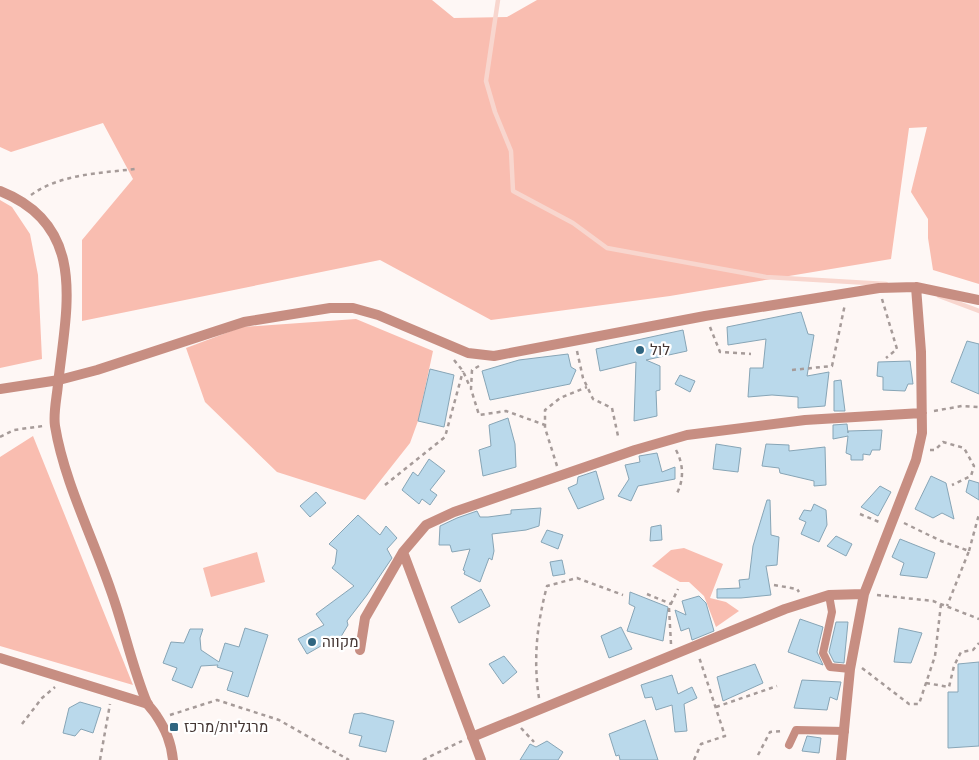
<svg xmlns="http://www.w3.org/2000/svg" width="979" height="760" font-family="'Source Sans 3',Heebo,sans-serif">
<rect width="100%" height="100%" fill="#fef7f5"/>
<path fill="#f9bdb0" d="M0 0H432L454 18 507 17 537 0H979V284L933 270 928 238V219L911 192 927 127 909 128 891 259 670 296 491 320 380 260 82 321V240L133 179 103 123 11 152 0 147Z
M0 200 12 207 30 234 38 275 42 359 0 368Z
M356 319 433 351 418 421 410 443 365 500 277 472 205 402 186 348 242 327Z
M33 436 133 685 0 646V457Z
M684 548 723 564 710 598 726 602 739 611 716 627 704 596 689 582H680L652 566 671 550Z
M257 552 265 582 211 597 203 568Z"/>
<g fill="none" stroke-linecap="round" stroke-linejoin="round">
<path stroke="#f8d6ce" stroke-width="4.5" d="M498 0 486 81 495 112 511 151 513 191 573 223 607 248 766 277 886 284
M939 296 979 311"/>
</g>
<path fill="#bad9eb" stroke="#87a5b6" d="M801 312 808 334 814 335 807 376 829 372 825 406 798 408V397L772 395 748 397 750 368H763L766 339 728 345 727 327Z
M683 330 687 351 646 360 660 366V390L656 391 657 416 634 421 636 362 600 371 596 349Z
M967 341 979 344V394L951 382Z
M568 354 571 367 576 370 570 384 490 400 482 371 519 360Z
M910 361 913 384H908L905 391 883 390V377L877 376 878 362Z
M430 369 454 375 444 427 418 421Z
M680 375 695 381 690 392 675 384Z
M841 380 845 411H834V381Z
M508 418 515 444 516 467 483 476 479 450 491 446 489 425Z
M847 424 848 433V431L882 430 880 450H872L870 455 863 454V460H851V455L846 453 848 436 833 439V425Z
M716 444 741 448 738 472 713 469Z
M766 444 789 445V451L825 447 826 485 814 486V481L780 473 779 468 762 466Z
M657 453 662 472 675 467V479L638 486 631 501 618 496 629 479 625 465 640 462 639 456Z
M429 459 445 471 430 490 437 495 430 505 422 499 419 504 402 490 413 472 418 476Z
M596 471 604 499 578 509 568 488 577 484 578 477Z
M931 476 946 483 954 519 942 513 933 518 915 509Z
M969 480 979 483V500L966 492Z
M880 486 891 492 878 516 861 507Z
M316 492 326 503 310 517 300 506Z
M767 500H770L771 535 779 537 777 565 766 566 771 595 741 598H717V589L740 588 739 580 749 579 753 546Z
M814 504 826 510 827 525 819 542 801 534 806 522 799 519 804 510 811 511Z
M541 508 539 526 526 530 492 534 494 551 492 560 489 558 480 582 464 574 465 571 463 570 470 549 452 552 450 545H439L440 526 457 518 477 511 480 517H488L511 514V510Z
M358 515 380 535 386 526 397 538 387 549 392 558 367 595 347 621 348 625 339 640 333 639 307 654 298 639 324 625 316 614 354 586 332 568 335 564 337 550 329 544Z
M661 525 662 540 650 541 651 527Z
M547 530 563 535 558 549 541 542Z
M836 536 852 544 846 556 827 546Z
M900 539 935 553 927 578 900 575 904 563 892 557Z
M562 560 565 574 553 576 550 562Z
M481 589 490 606 459 623 451 607Z
M630 592 668 607 663 641 627 631 635 607 629 604Z
M699 596 706 603 714 631 692 640 689 628 681 631 675 610 686 615 682 601Z
M800 619 823 627 817 652 823 665 788 652Z
M836 622H848L844 663 834 662 829 652Z
M621 627 632 649 609 658 601 636Z
M245 628 268 635 248 697 227 690 233 672 217 667 218 665 201 666 192 688 172 680 177 668 163 663 171 642 184 643 190 629H203L200 638 201 650 219 662 225 643 239 647Z
M899 628 922 633 911 663 894 662Z
M504 656 517 672 503 684 489 664Z
M979 662V746L948 748V692H958V664Z
M755 664 763 683 723 701 717 677Z
M672 675 678 694 692 687 697 698 684 704 687 731 675 732 672 705 656 710 652 697 645 698 641 685Z
M802 680 841 682 837 700 830 697 827 710 794 708Z
M80 702 101 708 93 733 81 729 75 736 63 733 69 708Z
M362 713 394 721 386 752 359 746 362 736 349 733 354 714Z
M645 720 658 760H620L619 755 616 756 609 734Z
M807 736 821 738 819 753 802 751Z
M547 741 563 752 558 760H520L530 744 536 747Z"/>
<g fill="none" stroke-linecap="round" stroke-linejoin="round">
<path stroke="#a69b99" stroke-width="2.5" stroke-dasharray="4 4" stroke-linecap="butt" d="M31 195C60 174 101 173 135 169
M882 299 897 349 886 358
M710 327 720 352 751 354
M577 351 583 378 593 399 612 408 618 436
M454 360 463 371 470 387
M479 366 472 370 471 389 479 415 506 411 545 425
M792 370 832 366 845 304
M934 411 962 406 979 407
M0 437 14 430 43 426
M676 450C684 465 684 481 676 495
M930 450H935L943 442 964 448 974 466 971 476 952 485
M557 466 545 428V410L560 398 587 387
M385 485 445 437 463 371
M860 514 879 522
M904 523 941 541 969 551 947 606
M969 551 979 514
M774 585 797 589 799 592
M647 594 671 604
M877 595 933 601 979 619
M671 644 669 608 678 589
M862 668 909 704H919L935 656 941 604
M926 683 949 687 954 666 961 652 973 650 979 643
M539 698C533 659 537 624 547 586L577 578 623 595
M716 707 777 686
M170 715 217 700 279 720 349 760
M22 724 42 698 55 687
M521 728 534 742
M758 755 770 732 784 731
M100 760 110 704
M423 760 462 741
M694 760 701 744 725 736 699 657"/>
<path stroke="#c78e82" stroke-width="8" d="M829 595 832 612 823 653 830 667 850 669
M789 745 796 730 845 731"/>
<path stroke="#c78e82" stroke-width="10" d="M0 389 59 380 97 370 244 322 330 308H353L378 315 468 353 494 356 705 316 879 288 916 287 979 300
M403 552 481 760
M360 650 365 618 403 552 426 525 454 512 635 450 687 435 805 420 922 413
M0 658 148 704
M472 737 785 609 829 595 864 594
M841 760 850 669 864 594 916 460 922 433 921 352 916 287"/>
<path stroke="#c78e82" stroke-width="10" d="M0 191C89 226 66 309 58 384 57 397 53 413 55 426 64 481 93 538 111 591 124 627 132 667 147 703 149 707 153 710 156 715 166 730 171 742 173 760"/>
</g>
<g fill="#2f6580" stroke="#fff" stroke-width="2">
<circle cx="640" cy="350" r="5"/>
<circle cx="312" cy="642" r="5"/>
<rect x="169" y="722" width="10" height="10" rx="2.5"/>
</g>
<g text-anchor="middle" stroke-width="4.5" stroke-linejoin="round" paint-order="stroke">
<g font-size="15" fill="#433532" stroke="#fff" text-anchor="start">
<text x="650" y="355">לול</text>
<text x="322" y="647">מקווה</text>
<text x="184" y="732">מרגליות/מרכז</text>
</g>
</g>
</svg>
